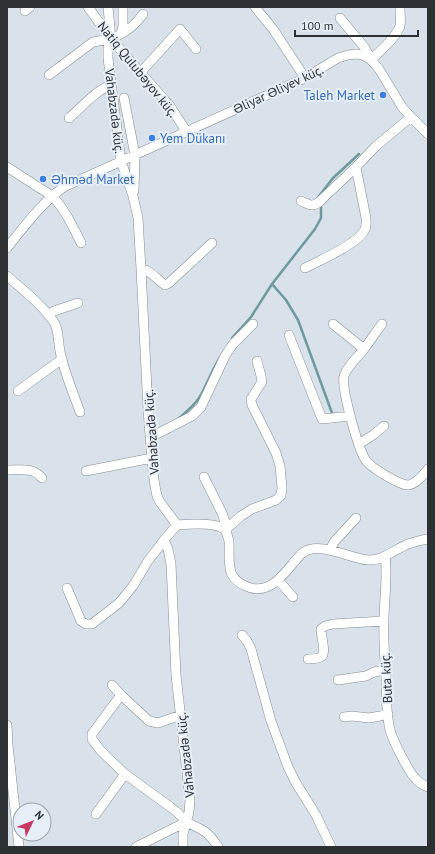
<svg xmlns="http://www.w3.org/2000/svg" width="435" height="854" font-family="'PT Sans',sans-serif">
<rect width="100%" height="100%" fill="#d9e2ea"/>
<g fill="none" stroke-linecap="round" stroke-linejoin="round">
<path stroke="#6e9a9f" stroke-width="2.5" d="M319 196 333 178 359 154
M272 284 286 300 298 320 332 413
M232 338 251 317 272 284 315 229 321 218V205
M179 418C186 412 194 406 199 398 207 385 212 369 221 356"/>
<defs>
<path id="minor" d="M88 7 111 39 170 106 186 131
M108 7 111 39 108 48V58L121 161 133 196 138 218 141 269 148 410 153 472 155 486 157 496 160 502 177 525 164 540 168 549 171 564 176 675 190 800 189 812 183 834V847
M255 7 273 29 305 78
M25 11 30 7
M340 18 365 48 371 60
M121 34C131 28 136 24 143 14
M371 60C380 51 396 38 400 26 401 20 400 13 400 7
M141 72 180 29 196 49
M49 75 93 42 111 39 121 34 123 26V7
M124 98 135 155 134 191
M69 118C82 107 95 91 111 85
M7 167 52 196C65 209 73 227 81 243
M301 201C308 204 311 207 318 203L356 167
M7 248C23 228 43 201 64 187L263 97 305 78 338 58 348 55 356 54 363 55 371 60 379 69 402 107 411 117 428 134
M305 268C319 261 357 244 364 231 367 227 366 223 366 218L356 167 376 146 411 117
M141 269C151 270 157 280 165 285L169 283 212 243
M7 276C22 289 45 307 55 324 59 333 58 342 60 351 64 372 73 392 80 412
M48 315 54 311 78 303
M333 324 364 349
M382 324C376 332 370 341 364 349 358 357 347 366 344 376 341 388 358 448 365 459 369 467 401 486 409 485 417 483 423 475 428 469
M289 335 322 419 350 416
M18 391 62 359
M151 437 192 416 201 407 225 356 233 344 253 324
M359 444 373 435 384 426
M7 470C20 470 33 467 42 478
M86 471 152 458
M204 477 222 513 225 522V530
M177 525C188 524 217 522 225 530 227 533 228 538 229 541 230 563 224 580 251 588 271 593 284 574 295 561 298 558 300 554 304 552 320 541 351 559 368 560 383 561 395 549 408 544 414 542 421 540 428 539
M225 530 241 516 252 509 276 500 281 495 282 488 280 466 276 453 252 405 251 399 262 382 261 376 257 361
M330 550 334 542 356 518
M385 556C388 577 384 599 384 620 383 639 385 659 386 678 386 695 386 713 390 730 393 741 399 751 404 761 410 772 416 783 428 787
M278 580 293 597
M67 588 81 621 86 624H92L119 603 133 586 148 561 164 540
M242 635 247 641 251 649 271 721 288 767 296 783 316 815 331 847
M308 659C312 659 319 659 322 656 326 652 321 636 321 629L325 626 333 624 384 621
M338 680 366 676 374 672 385 670
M112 685 121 695
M181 715 158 723 149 721 121 695 92 734V739L101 751 125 774 169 806 177 812 186 822
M344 717 352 716 369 718 380 716 388 714
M7 725 8 745 19 847
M96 814 125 774
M136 847 186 822C203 830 208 831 218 847"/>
</defs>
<use href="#minor" stroke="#848c94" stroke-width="10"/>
<use href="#minor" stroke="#fff" stroke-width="9"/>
</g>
<g fill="#3f7fe0" stroke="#e6eff7" stroke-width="1.5">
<circle cx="383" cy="95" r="4"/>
<circle cx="152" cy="138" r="4"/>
<circle cx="43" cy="179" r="4"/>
</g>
<g text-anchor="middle" stroke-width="4" stroke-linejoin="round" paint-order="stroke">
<g font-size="13" fill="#2e3134" stroke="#e6eff7">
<text transform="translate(138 69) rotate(51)" y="5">Natiq Qulubəyov küç.</text>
<text transform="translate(278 89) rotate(-25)" y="5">Əliyar Əliyev küç.</text>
<text transform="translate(115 111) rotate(83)" y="5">Vahabzadə küç.</text>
<text transform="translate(151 432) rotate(-94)" y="5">Vahabzadə küç.</text>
<text transform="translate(386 678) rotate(-93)" y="5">Buta küç.</text>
<text transform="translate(185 755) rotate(-96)" y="5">Vahabzadə küç.</text>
</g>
<g font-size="13" fill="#366cbe" stroke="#e6eff7" text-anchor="start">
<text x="375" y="100" text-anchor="end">Taleh Market</text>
<text x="160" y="143">Yem Dükanı</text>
<text x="51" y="184">Əhməd Market</text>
</g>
</g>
<rect width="435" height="854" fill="none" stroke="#2e3134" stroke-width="16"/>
<g transform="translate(32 822) rotate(47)"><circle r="19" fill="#e6eff7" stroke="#9ca3a9"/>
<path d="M0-3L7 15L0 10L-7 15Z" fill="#c83961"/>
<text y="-6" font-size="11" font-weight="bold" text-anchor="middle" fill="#2e3134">N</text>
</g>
<path d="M295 30v6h123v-6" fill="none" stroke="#2e3134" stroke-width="2"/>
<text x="301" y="30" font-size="12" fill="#2e3134" stroke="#e6eff7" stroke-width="3" paint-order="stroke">100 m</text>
</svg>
